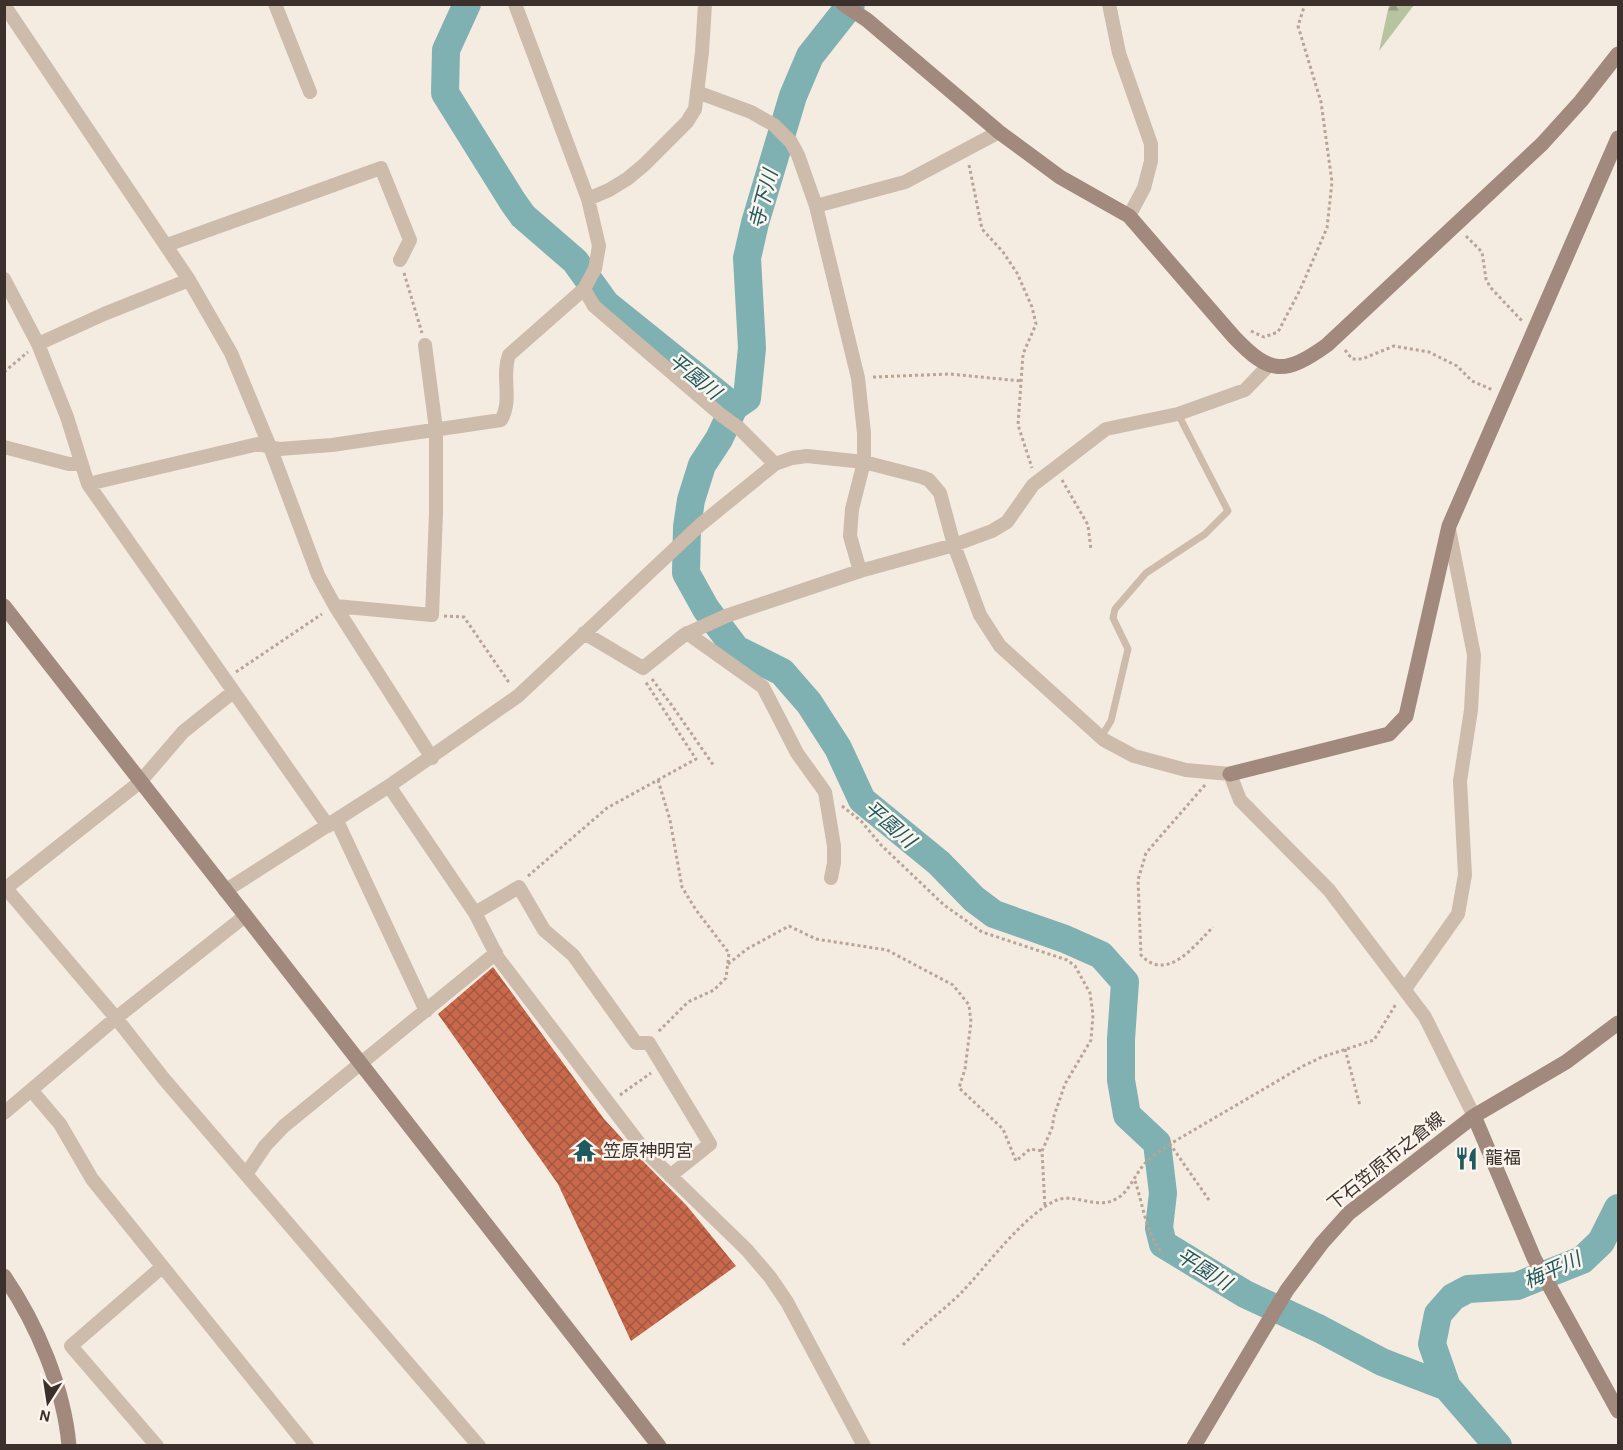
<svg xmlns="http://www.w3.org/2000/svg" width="1623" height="1450" font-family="'Alegreya Sans','Noto Sans JP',sans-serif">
<defs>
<pattern id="forest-firs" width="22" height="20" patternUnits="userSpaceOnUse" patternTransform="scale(1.5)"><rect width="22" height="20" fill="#b8c4a0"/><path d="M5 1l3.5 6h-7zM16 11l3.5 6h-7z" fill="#97a083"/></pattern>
<pattern id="building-cross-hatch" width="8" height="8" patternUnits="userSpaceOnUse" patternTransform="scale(1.5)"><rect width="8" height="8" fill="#c8694b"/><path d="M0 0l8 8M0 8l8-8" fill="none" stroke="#a4573f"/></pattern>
</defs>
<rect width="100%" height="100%" fill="#f4ebe1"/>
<path fill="url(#forest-firs)" d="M1389 4 1414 5 1379 51 1389 5Z"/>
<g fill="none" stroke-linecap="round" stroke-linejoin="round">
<path stroke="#7fb0b2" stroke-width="28" d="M467 4 446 50 445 93 513 202 523 216 575 261 606 304 734 407
M734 407 719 439 702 465 691 500 687 527 686 573 706 609 736 649 782 672 809 703 838 748 862 800 939 863 974 899 994 914 1065 939 1101 955 1125 982 1121 1039V1080L1127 1115 1157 1143 1163 1193 1159 1228 1163 1244 1245 1294 1320 1329 1382 1362 1447 1387 1498 1446
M734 407 747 398 752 348 747 258 755 223 793 96 810 56 851 4
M1447 1387 1432 1344 1438 1314 1453 1297 1468 1289 1517 1286 1582 1260 1601 1242 1618 1208"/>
</g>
<path fill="url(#building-cross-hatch)" d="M493 967 604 1119 639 1157 687 1206 736 1266 631 1341 558 1184 438 1014Z"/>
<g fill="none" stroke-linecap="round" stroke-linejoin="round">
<path stroke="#b9a596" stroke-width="3" stroke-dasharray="3 3" stroke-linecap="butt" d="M969 165 982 229 1003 252 1017 273 1032 307 1036 324 1023 354 1018 425 1032 468
M1466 236 1482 252 1486 279 1490 287 1523 322
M404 273 422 333
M1251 331 1264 337 1278 332 1300 290 1327 228 1332 182 1321 102 1298 26 1305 4
M1345 350 1352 359H1362L1394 346 1429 352 1457 366 1472 381 1493 390
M4 372 28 352
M873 377 950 374 1021 381
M1062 480 1088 525 1091 550
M444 616 464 617 510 684
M236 672 322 614
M652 679 673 707 714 766
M658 780 670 820 682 887 696 910 729 953 726 978 714 990 688 1002 658 1032
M1205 785 1146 853 1138 880 1141 955C1167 983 1194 946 1213 927
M842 806 861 821 881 845 944 905 982 932 1067 960 1075 966 1090 993 1093 1015 1091 1040 1065 1084 1054 1116 1052 1128 1042 1151 1045 1208
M528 876 607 808 696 759 645 681
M728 964 747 949 789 926 816 939 887 950 953 985 969 1005 971 1022 965 1069 959 1088 1003 1129 1016 1161 1030 1149 1042 1151
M1345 1049 1360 1106
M620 1095 651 1073
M1135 1181C1143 1204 1146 1235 1163 1254
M1209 1200 1170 1144 1303 1066 1322 1057 1374 1040 1396 1004
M903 1345C921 1326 943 1311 961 1293 987 1266 1024 1214 1057 1200 1075 1193 1097 1210 1116 1199 1128 1193 1134 1177 1142 1167 1149 1157 1161 1151 1170 1144"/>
<path stroke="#cdbbac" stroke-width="7" d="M1101 737 1111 721 1128 649 1113 618 1115 609 1146 573 1205 534 1228 511 1178 414"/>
<path stroke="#cdbbac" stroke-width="14" d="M275 4 310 92
M1109 4 1119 53 1151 144V161L1144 188 1129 216
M4 5 189 280 231 353 270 447 318 575 335 606 432 758
M697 92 751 112 774 125 791 142 798 155 816 206 858 378 864 433V462L852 509 850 536 860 571
M588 199 609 190 627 179 644 165 687 122 695 109 702 52 705 4
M816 206 905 182 999 132
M167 245 381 168 410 240 400 260
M4 279 38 344 67 417 88 484 328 826
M584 289 594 306 721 415 739 428 775 464
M38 344 104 314 189 280
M4 447 69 464H82
M88 484 258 444 279 449 332 445 501 420C513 400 501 376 509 355L584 289 595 269 599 246 588 199 515 4
M335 606 432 615 436 513V429L425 345
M584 633 643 668 684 635 726 616 860 571 954 545 992 531 1007 522 1033 485 1106 429 1178 414 1245 390 1268 366
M687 633 763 687 797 753 825 792 834 846V863L831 878
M389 786 475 913 498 958 645 1151 747 1250 770 1277 787 1302 864 1446
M337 821 426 1011
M4 886 116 1018 164 1079 479 1446
M6 888 140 782 183 732 233 692
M225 891 389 786 518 696 700 525 775 464 792 458 807 456 864 462 922 477 929 480 940 493 954 545 980 615 1000 646 1104 740 1134 756 1186 770 1230 774 1240 800 1329 890 1425 1017 1474 1116
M475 913 519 887 544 930 573 955 636 1043H649L710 1144 670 1176
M1405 989 1458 914 1465 875 1460 781 1471 710 1474 655 1449 529
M32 1091 60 1124 92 1179 307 1446
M4 1113 116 1018 245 916
M247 1173 265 1146 284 1126 496 953
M157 1446 71 1346 162 1267"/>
<path stroke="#a18a7d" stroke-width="15" d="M843 4 867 20 999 132 1060 177 1129 216 1234 337C1270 375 1285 375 1327 345L1542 144 1581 101 1618 54
M4 606 659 1446
M1230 774 1389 734 1406 716 1449 526 1618 138
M1474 1116 1534 1258 1618 1411
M4 1276C37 1324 64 1388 69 1446
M1194 1446 1287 1290 1322 1243 1349 1213 1474 1116 1566 1062 1618 1023"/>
</g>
<defs>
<symbol id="temple-bare" viewBox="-9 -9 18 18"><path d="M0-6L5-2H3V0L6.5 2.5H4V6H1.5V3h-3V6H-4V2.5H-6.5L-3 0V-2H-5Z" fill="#1f5a5e" stroke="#fbf5ee" stroke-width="2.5" paint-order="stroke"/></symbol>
<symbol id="restaurant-bare" viewBox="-9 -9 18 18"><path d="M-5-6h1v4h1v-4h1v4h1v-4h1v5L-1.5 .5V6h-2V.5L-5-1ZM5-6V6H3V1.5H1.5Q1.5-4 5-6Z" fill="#1f5a5e" stroke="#fbf5ee" stroke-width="2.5" paint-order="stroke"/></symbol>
</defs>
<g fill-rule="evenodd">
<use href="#temple-bare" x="568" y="1134" width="33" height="33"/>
<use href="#restaurant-bare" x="1450" y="1142" width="33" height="33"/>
</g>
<g text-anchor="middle" stroke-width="5" stroke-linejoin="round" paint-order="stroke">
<g font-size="18" fill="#3b302b" stroke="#fbf5ee" text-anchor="start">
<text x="603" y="1157">笠原神明宮</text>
<text x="1485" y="1164">龍福</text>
</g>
<g font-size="18" fill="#3b302b" stroke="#fbf5ee">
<text transform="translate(1386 1161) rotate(-39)" y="6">下石笠原市之倉線</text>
</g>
<g font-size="20" font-style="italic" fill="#1f5a5e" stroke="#fbf5ee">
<text transform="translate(763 199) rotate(-75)" y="7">寺下川</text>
<text transform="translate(695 376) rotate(39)" y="7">平園川</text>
<text transform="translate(890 824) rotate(41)" y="7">平園川</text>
<text transform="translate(1204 1269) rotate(32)" y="7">平園川</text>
<text transform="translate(1552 1270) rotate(-24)" y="7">梅平川</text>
</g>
</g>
<rect width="1623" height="1450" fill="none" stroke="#3b302b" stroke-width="12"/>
<g transform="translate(48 1402) rotate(192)" stroke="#fbf5ee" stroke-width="4.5" paint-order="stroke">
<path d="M0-4.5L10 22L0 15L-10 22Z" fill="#3b302b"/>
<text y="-9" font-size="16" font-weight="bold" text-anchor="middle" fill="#3b302b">N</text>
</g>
</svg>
